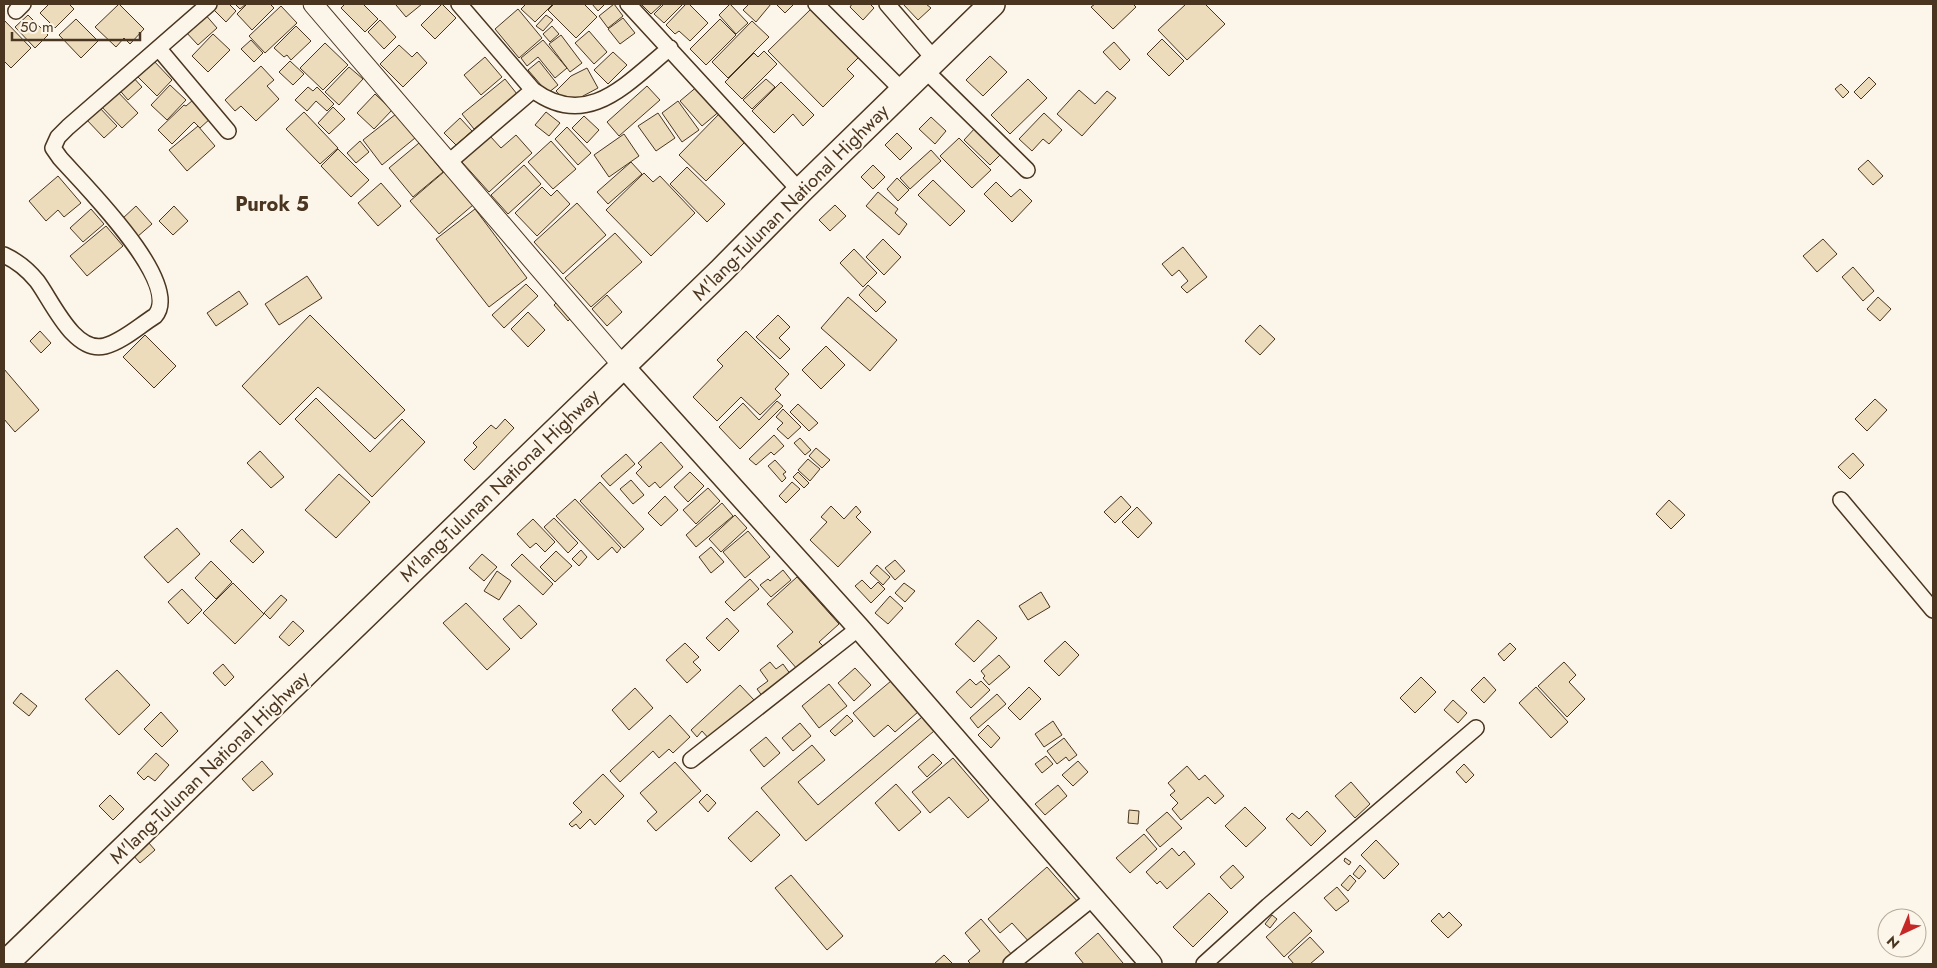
<svg xmlns="http://www.w3.org/2000/svg" width="1937" height="968" font-family="Jost,sans-serif">
<rect width="100%" height="100%" fill="#fbf6e9"/>
<path fill="#ecdcbc" stroke="#4a3520" d="M49 4H69L74 9 55 28 40 13Z
M119 4 144 29 130 44 124 38 116 47 95 27Z
M216 4H229L236 11 226 22 212 8Z
M235 4H246L240 9Z
M247 4H270L274 8 252 30 237 14Z
M345 4H363L378 19 365 32 341 8Z
M397 4H422L406 17 396 5Z
M442 4 456 18 435 39 421 25Z
M526 4H550L552 5 535 22 521 9Z
M554 4H584L597 17 576 38 548 10Z
M592 4H605L598 11Z
M614 4 623 16 608 28 599 16Z
M641 4H662L651 14Z
M664 4H683L664 23 654 14Z
M686 4H689L708 23 690 41 679 31 675 34 666 25Z
M730 4 748 23 736 34 719 15Z
M749 4H771L756 22 743 10Z
M776 4H794L785 13Z
M852 4H870L874 8 863 20 850 7Z
M903 4H926L931 8 918 20Z
M1095 4H1133L1136 7 1113 29 1091 7Z
M1186 4H1205L1225 24 1187 60 1158 30Z
M281 6 297 23 265 53 249 36Z
M812 8 859 57 847 69 854 76 823 107 768 51Z
M518 9 542 38 519 58 495 29Z
M204 13 217 28 198 45 185 31Z
M28 15 48 35 35 48 15 27Z
M546 15 553 20 543 31 536 26Z
M623 18 635 33 620 44 608 29Z
M76 19 98 41 81 58 59 35Z
M720 19 736 35 706 65 690 49Z
M4 20 31 48 11 68 4 61Z
M380 20 396 37 384 49 368 32Z
M752 21 769 37 728 78 712 62Z
M296 26 311 41 291 60 287 55 284 57 274 48Z
M552 26 559 34 550 42 543 34Z
M589 31 607 52 594 64 575 43Z
M213 34 230 50 208 72 192 56Z
M561 35 582 63 570 72 549 44Z
M1162 39 1184 61 1169 76 1147 54Z
M251 40 263 53 254 62 241 49Z
M543 40 567 68 555 78 538 57 527 66 521 58Z
M1114 42 1130 60 1120 70 1103 52Z
M325 43 348 65 323 90 300 68Z
M399 45 412 57 417 52 427 63 403 87 380 64Z
M764 51 777 64 742 99 725 82 754 53 758 57Z
M613 52 627 65 608 84 594 70Z
M990 56 1007 72 983 96 966 80Z
M485 57 502 77 481 95 464 75Z
M152 59 172 80 157 96 136 75Z
M290 61 304 74 293 85 279 72Z
M539 61 558 85 548 93 528 70Z
M261 66 274 80 267 86 279 99 256 121 241 106 235 111 225 100Z
M349 67 363 79 339 105 325 92Z
M587 68 598 88 568 104 556 91 571 76Z
M131 75 142 87 128 100 117 87Z
M1869 77 1876 84 1861 99 1854 92Z
M505 79 517 94 474 129 462 114Z
M766 79 775 87 752 109 743 100Z
M1028 79 1047 98 1010 134 991 115Z
M781 82 814 115 803 126 793 114 774 133 752 111Z
M1841 84 1849 92 1843 98 1835 89Z
M170 85 186 100 167 120 151 105Z
M699 85 721 110 702 126 680 101Z
M647 86 660 100 619 136 607 122Z
M308 87 313 91 317 87 334 104 327 111 316 101 307 111 295 100Z
M115 89 138 113 122 128 99 104Z
M1079 90 1095 104 1107 91 1116 98 1082 136 1057 114Z
M375 94 392 110 374 129 357 113Z
M193 100 211 118 200 128 194 122 172 144 158 130 184 105 186 106Z
M678 101 699 130 682 142 662 113Z
M98 106 117 126 104 138 85 118Z
M333 107 345 119 329 134 318 123Z
M304 112 338 148 320 164 286 129Z
M546 112 560 123 549 136 535 125Z
M721 112 748 139 706 181 679 155Z
M658 113 675 138 656 151 638 126Z
M1044 113 1062 130 1049 144 1043 139 1032 151 1019 139Z
M396 114 415 138 382 165 363 140Z
M584 116 599 130 587 143 572 128Z
M931 117 946 131 935 144 919 129Z
M460 118 472 131 456 145 444 133Z
M198 126 215 146 187 171 169 150Z
M567 127 591 153 578 165 555 139Z
M976 127 1002 153 990 165 964 140Z
M897 133 912 148 900 160 885 145Z
M624 134 639 156 609 177 594 155Z
M516 135 532 153 489 192 462 162 490 136 501 148Z
M959 138 991 170 972 188 940 156Z
M360 141 369 152 356 163 347 153Z
M551 141 576 169 553 189 528 162Z
M419 143 443 172 413 197 389 168Z
M338 149 369 180 351 197 321 166Z
M931 150 941 161 910 189 900 178Z
M1868 160 1883 176 1873 185 1858 169Z
M631 162 642 174 608 204 597 192Z
M524 165 541 184 508 214 491 195Z
M873 165 885 177 873 189 861 177Z
M687 167 725 204 707 222 670 184Z
M445 171 473 205 439 234 410 201Z
M644 173 653 182 660 176 695 213 651 256 606 210Z
M58 176 81 203 64 217 58 210 46 221 29 201Z
M897 178 909 190 898 201 887 189Z
M933 180 965 211 950 226 918 195Z
M996 182 1011 197 1020 189 1032 201 1012 222 984 194Z
M381 183 401 206 378 226 358 203Z
M542 187 551 196 557 190 570 204 537 236 515 213Z
M878 192 898 209 895 213 907 224 899 235 866 206Z
M577 203 606 235 563 274 534 242Z
M835 205 846 216 830 231 819 220Z
M136 206 152 224 137 237 122 219Z
M174 206 188 221 173 235 159 221Z
M91 209 104 224 83 242 70 228Z
M475 209 527 278 489 307 436 239Z
M106 226 123 246 87 276 70 256Z
M615 233 642 262 591 307 565 278Z
M883 239 901 257 884 275 866 257Z
M1823 239 1837 254 1817 272 1803 256Z
M1183 247 1207 277 1187 293 1181 287 1188 281 1179 270 1172 276 1162 264Z
M854 249 877 273 863 287 840 263Z
M1853 267 1874 291 1863 301 1842 277Z
M307 276 322 298 279 325 265 304Z
M526 284 538 296 504 328 492 315Z
M868 285 886 302 876 312 859 295Z
M239 291 248 304 216 326 207 313Z
M607 295 622 312 607 326 592 309Z
M848 297 897 340 870 371 821 328Z
M1878 297 1891 309 1880 321 1867 309Z
M560 299 574 315 568 321 554 305Z
M528 312 545 330 528 347 511 329Z
M310 315 405 410 375 439 318 387 280 425 242 386Z
M778 315 790 327 779 338 790 349 780 359 756 337Z
M1260 325 1275 339 1260 355 1245 341Z
M40 331 51 343 41 353 30 341Z
M746 331 789 374 775 389 781 395 760 415 741 397 717 421 693 397 723 366 717 360Z
M145 335 176 366 154 388 123 357Z
M826 346 845 365 821 389 802 370Z
M4 369 39 410 15 432 4 419Z
M316 398 370 452 402 419 425 442 372 497 295 419Z
M1875 399 1887 410 1867 431 1855 419Z
M777 401 783 406 740 449 719 427 743 403 759 420Z
M798 404 818 423 809 431 790 412Z
M783 409 801 427 788 439 777 429 783 423 776 417Z
M505 419 514 428 474 470 464 460 477 447 473 443 491 425 496 429Z
M774 435 784 446 774 455 771 452 756 465 749 459Z
M800 438 811 450 805 455 794 443Z
M661 442 683 467 660 488 655 482 649 487 636 473 642 467 638 463Z
M816 448 830 460 822 468 809 456Z
M260 451 284 477 271 488 247 463Z
M1853 453 1864 465 1850 479 1838 467Z
M626 454 635 464 610 486 601 476Z
M808 459 820 469 810 481 798 470Z
M775 460 786 472 783 474 786 478 782 482 768 466Z
M690 472 704 486 688 502 674 487Z
M798 472 809 483 804 488 793 477Z
M339 474 370 502 336 538 305 510Z
M631 480 644 495 633 504 620 489Z
M600 482 644 529 624 548 580 501Z
M792 482 800 489 786 503 779 496Z
M708 488 720 501 696 524 683 510Z
M665 496 678 510 661 526 648 513Z
M1121 496 1131 507 1115 523 1104 512Z
M575 499 621 548 617 553 612 547 598 560 556 516Z
M1669 500 1685 515 1671 529 1656 514Z
M722 503 733 516 696 547 686 535Z
M831 506 844 519 856 506 861 512 856 517 871 532 838 567 810 540 827 522 821 517Z
M1137 507 1152 523 1138 538 1122 522Z
M735 515 747 528 721 552 709 539Z
M554 518 578 543 568 553 544 527Z
M533 519 555 542 545 552 536 543 530 548 517 534Z
M177 528 200 554 168 583 144 557Z
M242 529 264 552 253 563 230 541Z
M748 531 770 557 745 578 723 552Z
M711 547 724 562 711 573 699 557Z
M581 550 587 557 579 566 572 559Z
M556 551 572 566 555 582 540 567Z
M482 554 497 567 484 581 469 568Z
M522 554 553 584 543 595 511 565Z
M895 560 905 571 895 580 885 568Z
M211 561 232 582 216 599 195 578Z
M877 565 890 577 883 585 870 573Z
M783 570 791 580 771 597 760 585 768 579 770 581Z
M497 571 511 581 499 600 484 591Z
M797 577 839 624 819 642 824 647 798 670 777 646 793 632 767 604Z
M750 579 759 589 734 611 725 602Z
M862 580 871 589 878 582 885 589 871 603 855 586Z
M233 583 264 614 235 644 203 613Z
M904 583 915 591 905 602 895 593Z
M182 589 202 610 188 624 168 602Z
M1041 592 1050 607 1028 620 1019 606Z
M281 595 287 600 270 619 264 613Z
M890 596 903 608 888 624 875 613Z
M466 603 510 649 487 670 443 623Z
M519 605 537 624 521 639 503 619Z
M727 618 739 631 719 651 706 638Z
M978 620 997 638 974 662 955 644Z
M293 621 304 631 289 646 279 637Z
M1065 641 1079 655 1059 676 1044 661Z
M685 643 699 657 693 662 701 670 687 683 666 660Z
M1510 643 1516 649 1504 661 1498 654Z
M999 655 1010 667 989 685 983 678 985 676 981 671Z
M770 662 776 669 783 664 791 675 763 697 757 689 768 681 760 670Z
M1564 662 1576 675 1569 682 1585 699 1567 717 1538 686Z
M223 664 234 677 225 686 213 673Z
M855 668 871 685 854 701 838 683Z
M117 670 150 705 119 735 85 699Z
M1421 677 1436 692 1415 713 1400 698Z
M1484 677 1496 690 1484 703 1471 690Z
M970 679 976 685 981 681 990 690 971 708 956 692Z
M891 681 918 712 895 732 888 725 874 737 853 713Z
M829 684 847 706 819 728 802 706Z
M740 685 754 700 710 740 702 731 697 737 691 730Z
M1029 687 1041 699 1020 720 1008 708Z
M1536 687 1568 722 1551 738 1519 703Z
M635 688 653 708 629 730 612 710Z
M21 693 37 706 29 716 13 703Z
M997 694 1006 704 978 728 970 718Z
M1453 700 1467 713 1458 723 1444 710Z
M161 712 178 731 162 747 144 729Z
M670 715 690 737 673 753 669 749 659 758 653 751 620 782 610 771Z
M847 715 853 721 835 736 830 731Z
M922 717 934 731 806 841 761 788 812 745 825 760 798 782 818 805Z
M1053 721 1062 735 1044 747 1035 734Z
M800 723 811 736 793 751 782 738Z
M988 725 1000 738 991 748 978 735Z
M766 737 780 753 764 767 750 750Z
M1064 738 1077 755 1069 761 1066 757 1057 764 1047 751Z
M156 753 169 765 155 781 148 776 144 780 137 773Z
M933 754 942 763 927 777 918 767Z
M1046 756 1053 764 1042 773 1035 764Z
M953 758 989 800 968 818 949 797 930 813 912 792Z
M262 761 273 774 253 791 242 779Z
M1078 761 1088 772 1073 786 1062 775Z
M675 762 701 791 656 831 647 821 657 812 640 793Z
M1464 764 1474 775 1466 783 1456 772Z
M1187 766 1199 780 1205 775 1224 796 1215 804 1208 797 1181 820 1172 809 1178 803 1170 795 1175 791 1168 783Z
M603 774 624 796 595 825 590 819 580 829 576 824 572 827 569 824 582 812 573 803Z
M1351 782 1370 804 1355 818 1335 796Z
M896 784 921 812 899 831 875 803Z
M1058 785 1067 796 1045 815 1035 804Z
M707 794 716 803 708 812 699 802Z
M110 795 124 809 113 820 99 806Z
M1245 807 1266 828 1246 847 1225 826Z
M1129 810 1139 811 1138 824 1128 823Z
M757 811 780 835 751 862 728 838Z
M1307 811 1326 831 1311 846 1286 819 1292 813 1299 819Z
M1167 812 1182 828 1160 847 1146 830Z
M1144 834 1157 849 1130 873 1116 858Z
M1376 840 1399 864 1384 879 1361 855Z
M148 842 155 850 140 863 133 855Z
M1172 848 1179 856 1184 851 1195 864 1167 889 1160 881 1157 884 1146 872Z
M1345 858 1351 862 1349 865 1344 861Z
M1233 865 1244 877 1231 889 1220 877Z
M1360 865 1366 871 1359 879 1353 874Z
M1047 867 1078 902 1031 944 1012 923 1000 933 988 919Z
M791 875 843 936 827 950 775 888Z
M1350 875 1356 881 1348 891 1341 885Z
M1337 887 1349 901 1336 911 1324 898Z
M1209 893 1228 912 1193 947 1173 927Z
M1294 912 1312 931 1284 957 1266 937Z
M1449 912 1462 925 1448 938 1431 921 1439 913 1443 918Z
M1272 915 1277 919 1270 928 1265 924Z
M981 919 1013 956 1003 964H971L968 961 980 951 965 933Z
M1098 933 1123 963 1121 964H1084L1075 953Z
M1310 937 1324 952 1310 964H1294L1288 957Z
M944 955 953 964H934Z"/>
<g fill="none" stroke-linecap="round" stroke-linejoin="round">
<defs>
<path id="minor" d="M459 4 533 90C588 131 628 82 670 48
M628 4 800 191
M816 4 903 91
M887 4 935 60
M16 11 23 4
M159 49 228 131
M925 70 1027 170
M449 162 533 90
M4 255C17 261 28 270 37 281 52 301 74 354 105 346 123 341 139 326 155 316 184 283 82 183 60 158L53 148 58 137 68 127 209 4
M1841 500 1933 610
M691 760 859 628
M1011 964 1093 898
M1204 964 1268 906 1476 728"/>
<path id="tertiary" d="M313 4 623 366"/>
<path id="secondary" d="M623 366 859 628 1151 964"/>
<path id="trunk" d="M5 964 720 272 800 191 992 4"/>
</defs>
<use href="#minor" stroke="#4a3520" stroke-width="18"/>
<use href="#tertiary" stroke="#4a3520" stroke-width="21"/>
<use href="#secondary" stroke="#4a3520" stroke-width="24"/>
<use href="#trunk" stroke="#4a3520" stroke-width="28"/>
<use href="#minor" stroke="#fbf6e9" stroke-width="15"/>
<use href="#tertiary" stroke="#fbf6e9" stroke-width="19"/>
<use href="#secondary" stroke="#fbf6e9" stroke-width="21"/>
<use href="#trunk" stroke="#fbf6e9" stroke-width="25"/>
</g>
<g text-anchor="middle" stroke-width="4" stroke-linejoin="round" paint-order="stroke">
<g font-size="19" fill="#4a3520" stroke="#fbf6e9">
<text transform="translate(790 202) rotate(-45)" y="7">M'lang-Tulunan National Highway</text>
<text transform="translate(499 485) rotate(-44)" y="7">M'lang-Tulunan National Highway</text>
<text transform="translate(209 767) rotate(-44)" y="7">M'lang-Tulunan National Highway</text>
</g>
<g font-size="20" font-weight="bold" fill="#4a3520" stroke="#fbf6e9">
<text x="272" y="211">Purok 5</text>
</g>
</g>
<rect width="1937" height="968" fill="none" stroke="#4a3520" stroke-width="10"/>
<g transform="translate(1902 933) rotate(224)"><circle r="24" fill="#fbf6e9" stroke="#b4a999"/>
<path d="M0-4L9 19L0 12L-9 19Z" fill="#c62828"/>
<text y="-8" font-size="14" font-weight="bold" text-anchor="middle" fill="#4a3520">N</text>
</g>
<path d="M12 32v8h128v-8" fill="none" stroke="#4a3520" stroke-width="2.5"/>
<text x="20" y="32" font-size="15" fill="#4a3520" stroke="#fbf6e9" stroke-width="4" paint-order="stroke">50 m</text>
</svg>
